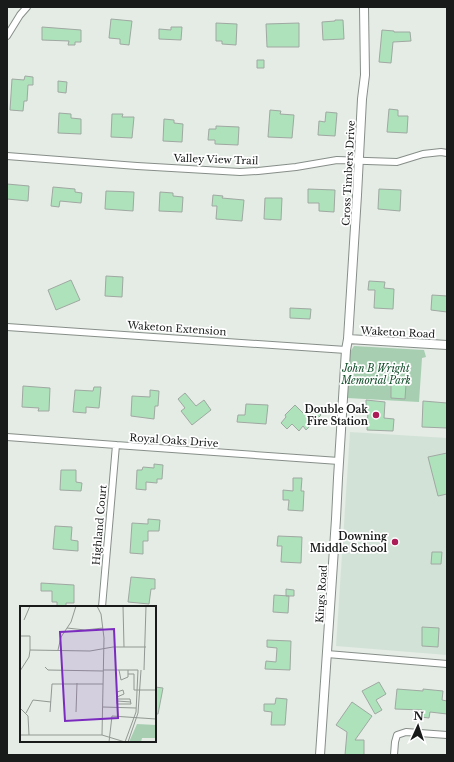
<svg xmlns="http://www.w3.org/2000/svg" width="454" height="762" font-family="'Libre Baskerville',serif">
<rect width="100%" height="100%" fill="#e4ece5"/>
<path fill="#d3e2d7" d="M350 432 447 438V655L336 646Z"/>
<path fill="#a7ceb1" d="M354 346 424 350 426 357 422 358 419 402 347 398 350 352Z"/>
<path fill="#ade2bb" stroke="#a0a8a2" d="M111 19 132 21 129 45 120 44V39L109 38Z
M335 20H343L344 39 323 40 322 22 335 21Z
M216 23 237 24 236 45 222 44V41H216Z
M299 23V47H267L266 24Z
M42 27 81 30V42H75V45H68L69 41 42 40Z
M171 27H182L181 40 159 39V29L171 30Z
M382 30 394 31V32H410L411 41 393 42 391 63 379 62Z
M257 60H264V68H257Z
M25 76 33 77V85H28L27 101H24L23 111 10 110 12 79 24 80Z
M58 81 67 82 66 93 58 92Z
M389 109 398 110V116H408L407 133 387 132Z
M270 110 281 111 280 114 294 115 292 138 268 137Z
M326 112 337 113 335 136 318 135 319 121 325 122Z
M59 113 71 114V118L81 119V134L58 133Z
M112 114H123L122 117H134L132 138 111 137Z
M164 119 174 120V123L183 124 182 142 163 141Z
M216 126 239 127 238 145 215 144V140H208L209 129H216Z
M7 184 29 186 28 201 7 199Z
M53 187 75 189V192L82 193 81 203 60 201 59 207 51 206Z
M308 189 335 190 334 212 319 211V203H308Z
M379 189 401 190 400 211 378 209Z
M106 191 134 192 133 211 105 209Z
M160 192 173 193V196L183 197 182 212 159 211Z
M213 195 223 196 222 198 244 200 242 221 216 219 217 206H212Z
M265 198H282L281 220 264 219Z
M106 276 123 277 122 297 105 296Z
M71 280 80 300 56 310 48 290Z
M369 281 385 282 384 288 394 289 393 309 374 308 375 290H368Z
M432 295 447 296V312L431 310Z
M290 308 311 309 310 319 290 318Z
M391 383 406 384 405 399 391 398Z
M23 386 50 388 49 411H38L39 408 22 407Z
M94 387H101L99 408 86 407V413L73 412 75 390 93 391Z
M150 390 159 391 158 406H155L154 419 131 416 132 396 150 397Z
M185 393 196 406 204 400 211 410 192 425 181 411 185 408 178 399Z
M366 400 385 402 384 418 394 419 393 431 367 430 368 412H366Z
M423 401 447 403V428L422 427Z
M246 404 268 405 266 424 237 422 238 415H245Z
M295 405 304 414 312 406 321 415 306 430 303 426 299 431 292 424 287 429 281 423 286 417 285 415Z
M447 453V494L438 496 428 457Z
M154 464 163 465 162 479H157V483L146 482V490L136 489 137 470H142L143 467 154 468Z
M61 470H76V482L82 483 81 491 60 490Z
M293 478H302L301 491H304L303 511 288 510 289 500H283V490L293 491Z
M148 519 160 520 159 531H148V541H143V554L130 553 132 523 148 524Z
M55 526 72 527 71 540 78 541V551L53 549Z
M278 536 302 537 301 563 281 562 282 546H277Z
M432 552H442L441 564H431Z
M131 577 155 579V589H151L149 604 128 602Z
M41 583 74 585V603H66V607H57V602H52V591H41Z
M286 589 294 590V596H286Z
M274 595 289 596 288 613 273 612Z
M422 627 439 628 438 647 422 646Z
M267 640 291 641 290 670 265 669 266 661 276 662 277 648 267 647Z
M379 682 386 694 376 700 382 710 375 714 362 691Z
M155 687 163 688 158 714H155Z
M397 689 423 691V689L443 691 442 700 447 701V714L430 712 429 718 421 717 422 710 395 709Z
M276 698 287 699 285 725H271L272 712 264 711V704H275Z
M352 702 372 716 355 740H364V755H345L347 732 336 725Z"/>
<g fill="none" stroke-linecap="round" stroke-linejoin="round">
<defs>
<path id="minor" d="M7 36 20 15 27 7
M7 156 137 166 240 172 258 171 296 167 337 160 397 162 423 154 441 152 447 153
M7 327 346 350
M7 437 116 445 339 461
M102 607 116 445
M327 654 447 664
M394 755 395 742 397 735 406 732 447 735"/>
<path id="tertiary" d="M348 339 447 345
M320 755 336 519 338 478 346 350 348 339 357 195 362 99 365 75 364 7"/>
</defs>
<use href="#minor" stroke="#878e89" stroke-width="8"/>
<use href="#tertiary" stroke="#878e89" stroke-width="10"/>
<use href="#minor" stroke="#fff" stroke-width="6"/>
<use href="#tertiary" stroke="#fff" stroke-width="8"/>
</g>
<g fill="#ac1d58" stroke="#fff" stroke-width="1.5">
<circle cx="376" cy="415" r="4"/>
<circle cx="395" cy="542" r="4"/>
</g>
<g text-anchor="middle" stroke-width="3.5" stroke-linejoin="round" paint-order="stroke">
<g font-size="10" fill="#181b19" stroke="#fff">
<text transform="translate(216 159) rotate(2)" y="4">Valley View Trail</text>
<text transform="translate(348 173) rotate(-87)" y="4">Cross Timbers Drive</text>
<text transform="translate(177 328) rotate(4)" y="4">Waketon Extension</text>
<text transform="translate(398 332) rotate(3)" y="4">Waketon Road</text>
<text transform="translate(174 440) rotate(4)" y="4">Royal Oaks Drive</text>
<text transform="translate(99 525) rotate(-85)" y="4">Highland Court</text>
<text transform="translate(321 594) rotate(-86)" y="4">Kings Road</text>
</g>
<g font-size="10" font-style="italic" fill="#114d29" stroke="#fff">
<text x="376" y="372">John B Wright<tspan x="376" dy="12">Memorial Park</tspan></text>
</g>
<g font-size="10" font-weight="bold" fill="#181b19" stroke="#fff" text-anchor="end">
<text x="368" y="413">Double Oak<tspan x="368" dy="12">Fire Station</tspan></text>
<text x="387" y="540">Downing<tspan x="387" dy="12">Middle School</tspan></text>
</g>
</g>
<g transform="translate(20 606)">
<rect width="136" height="136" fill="#e4ece5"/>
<path d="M117 118 136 119V132H122L121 136H109Z" fill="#a7ceb1"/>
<path fill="none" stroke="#929893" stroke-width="1" d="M103 0 104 41M4 14 10 0M47 22 65 24 83 22M0 30H10V44L9 51 0 65M10 44 70 45 93 41H126M38 44 41 31 51 16 56 0M25 61 28 64 83 65M83 64H118M99 64 101 74 108 71V64M124 64 126 0M108 68H114V84M114 84H136M97 91 104 88 103 84 97 86V93M97 95 111 96M97 98V93H110L111 98M97 98H111M83 101 116 102M0 102 8 110 9 129M30 106 32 78H83M56 106 57 77M6 107 13 94 31 96M0 129H82L84 32 81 8 77 0M82 129 105 136M89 136 92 110 136 113M105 136 116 106 118 64M108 136 118 107 121 64"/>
<path fill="#7b2cbf" fill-opacity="0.15" stroke="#7b2cbf" stroke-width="2" d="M94 23 98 112 45 115 40 26Z"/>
<rect width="136" height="136" fill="none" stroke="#181b19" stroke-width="2"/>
</g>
<rect width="454" height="762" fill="none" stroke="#181b19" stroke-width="16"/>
<g transform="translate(418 726) rotate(3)" stroke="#ffffff" stroke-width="3" paint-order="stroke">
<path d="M0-3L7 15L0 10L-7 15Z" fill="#181b19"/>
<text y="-6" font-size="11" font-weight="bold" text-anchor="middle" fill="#181b19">N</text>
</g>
</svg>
